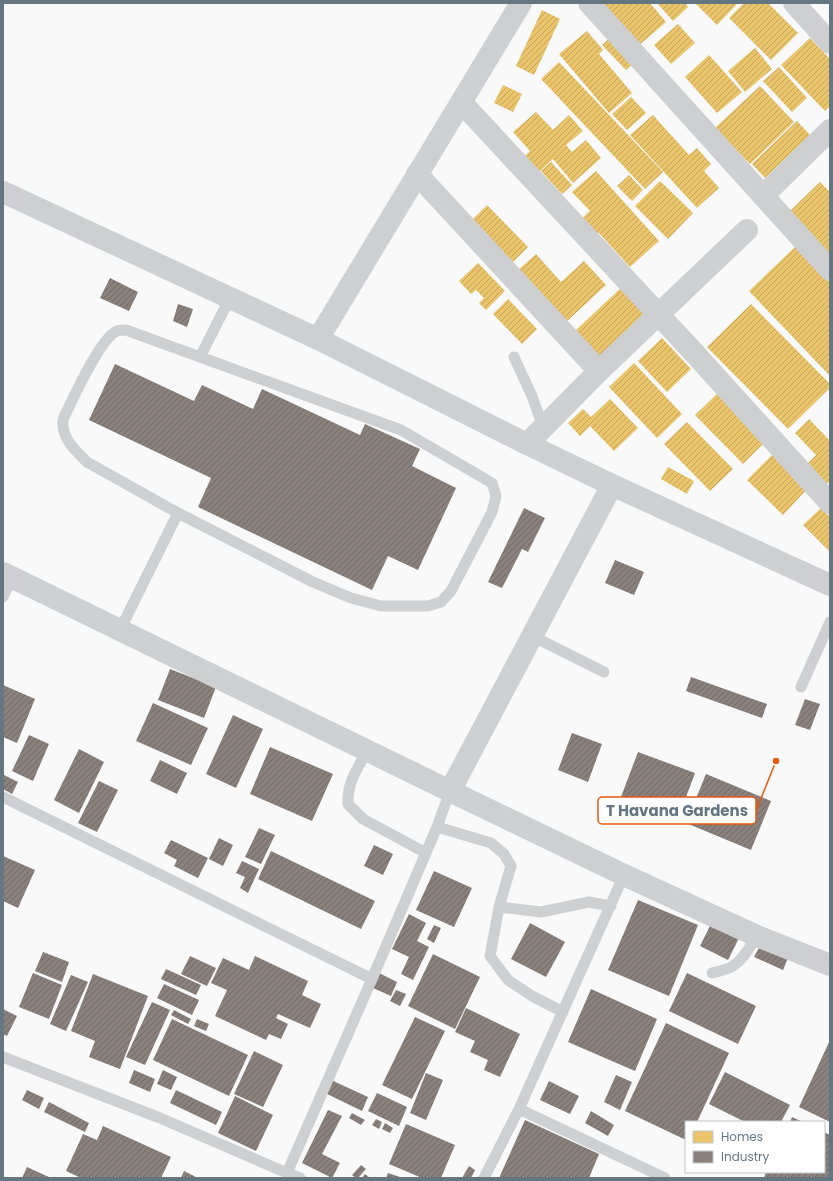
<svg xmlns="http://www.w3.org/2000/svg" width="833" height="1181" font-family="Poppins,sans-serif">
<defs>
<pattern id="homes-hatch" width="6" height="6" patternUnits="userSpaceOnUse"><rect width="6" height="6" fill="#e9c46a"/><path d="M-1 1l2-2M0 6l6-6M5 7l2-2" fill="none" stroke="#c0a45d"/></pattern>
<pattern id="industry-hatch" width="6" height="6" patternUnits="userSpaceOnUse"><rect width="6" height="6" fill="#8a817c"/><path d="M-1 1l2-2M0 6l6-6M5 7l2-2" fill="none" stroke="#6f6a67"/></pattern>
</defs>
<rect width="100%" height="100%" fill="#f9f9f9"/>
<path fill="url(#homes-hatch)" d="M599 3H650L666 22 637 47Z
M657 3H685L688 7 673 21Z
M695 3H738L717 25Z
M744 3H768L798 33 771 60 729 18Z
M542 10 560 19 534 75 516 66Z
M678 24 695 43 671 64 654 45Z
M587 31 603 50 599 54 632 93 609 113 559 54Z
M612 36 636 61 626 70 602 45Z
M810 38 830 59V106L825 111 781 65Z
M755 48 772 69 745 92 728 71Z
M709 55 742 92 717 113 685 77Z
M559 62 663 172 645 189 541 79Z
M779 67 807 98 792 112 763 81Z
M503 85 522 94 513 112 494 103Z
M760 86 794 122 750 164 715 128Z
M631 97 646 113 627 130 612 114Z
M536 112 553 130 569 115 583 131 566 145 572 152 586 140 601 158 573 183 553 159 538 173 524 157 530 151 513 132Z
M653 115 689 155 697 148 711 164 704 171 719 188 697 208 630 135Z
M797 121 810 135 765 178 752 164Z
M551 162 572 185 562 194 541 171Z
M596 171 659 241 630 267 599 233 593 238 578 222 590 211 572 192Z
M629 175 643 190 632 201 617 186Z
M660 181 693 213 668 239 635 206Z
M820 182 830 192V254L789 212Z
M487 205 528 247 513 262 472 220Z
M795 247 830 283V376L749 291Z
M536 254 561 282 584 261 606 285 565 323 517 271Z
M478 263 505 291 486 310 479 303 484 298 476 290 471 294 459 281Z
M623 286 647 312 599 357 575 331Z
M508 299 537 329 522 344 493 314Z
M751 304 830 384V388L788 429 707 347Z
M662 338 691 369 667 392 638 361Z
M634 363 682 414 657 438 609 387Z
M719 392 766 441 743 464 695 415Z
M610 399 638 428 614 451 590 426 580 436 568 423 583 409 591 417Z
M809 419 830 441V481L826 485 806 465 816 455 795 433Z
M687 422 733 469 710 491 664 444Z
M775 452 810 486 783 515 747 480Z
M668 467 694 481 687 494 661 479Z
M821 508 830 517V552L803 525Z"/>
<path fill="url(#industry-hatch)" d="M110 278 138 292 129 311 100 298Z
M178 304 193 309 187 327 173 321Z
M115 364 194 401 202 385 253 409 262 389 360 435 365 424 420 449 412 466 456 488 418 570 388 556 372 590 198 507 211 478 89 420Z
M524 508 545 518 528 552 522 549 502 588 488 582Z
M615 560 644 572 634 595 605 583Z
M170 669 216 687 204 718 158 700Z
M691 677 767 704 762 718 686 691Z
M3 685 35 699 17 743 3 737Z
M805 699 820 704 810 730 795 725Z
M153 703 208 728 191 765 136 741Z
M233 715 263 729 236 788 206 774Z
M572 733 602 744 588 782 558 770Z
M29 735 49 744 33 781 12 771Z
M270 747 333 774 312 821 250 794Z
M79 749 104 762 79 813 54 800Z
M638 752 695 773 676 824 619 802Z
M160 760 187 773 177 794 150 781Z
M706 774 771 801 751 850 686 823Z
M4 775 18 782 12 794 3 789V778Z
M99 781 118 790 97 832 78 823Z
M259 828 275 835 261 864 245 857Z
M219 838 233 845 223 866 209 859Z
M171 840 208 858 198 878 174 866 177 860 164 853Z
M374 845 393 854 383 875 364 866Z
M271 851 375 901 361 929 258 879Z
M3 856 35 870 18 908 3 901Z
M242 861 259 869 248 893 240 888 245 877 236 873Z
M434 871 472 888 454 927 416 910Z
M638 900 698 925 669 996 608 970Z
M409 914 426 923 417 941 429 947 413 980 401 974 409 957 392 949Z
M530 923 565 942 546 977 511 959Z
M711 924 739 938 728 960 700 946Z
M434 925 441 928 434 943 427 939Z
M760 946 788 958 783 970 754 957Z
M43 952 69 962 62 982 35 971Z
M433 954 480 977 455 1029 408 1006Z
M190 956 216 968 207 986 181 974Z
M255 956 308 981 302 995 321 1004 310 1028 278 1014 276 1018 288 1024 281 1039 269 1034 266 1040 215 1016 227 990 211 983 223 958 249 970Z
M166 969 201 985 196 995 161 979Z
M33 973 62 985 49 1019 19 1007Z
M379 973 397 982 391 996 373 988Z
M687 973 756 1006 738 1044 669 1011Z
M93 974 148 996 120 1069 89 1057 95 1041 71 1031Z
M71 975 88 982 66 1031 50 1024Z
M164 984 199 1000 192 1015 157 998Z
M591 989 657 1019 635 1071 568 1042Z
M396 990 406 994 400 1006 390 1001Z
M152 1002 170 1010 145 1065 126 1057Z
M466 1008 520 1034 500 1077 484 1070 488 1060 470 1052 475 1041 455 1032Z
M3 1009 17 1016 7 1036 3 1034Z
M174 1010 191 1019 188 1024 171 1015Z
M415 1017 445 1031 412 1099 382 1085Z
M172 1019 248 1055 229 1096 153 1060Z
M197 1019 209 1024 206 1031 194 1026Z
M666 1023 729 1053 697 1122H686V1140L625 1111Z
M830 1040V1122L799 1107Z
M254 1051 283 1065 263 1107 234 1094Z
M134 1070 155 1079 150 1092 129 1083Z
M163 1070 177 1077 171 1090 157 1084Z
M725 1072 790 1105 781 1122H745L709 1104Z
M426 1073 443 1080 426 1120 410 1113Z
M616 1075 632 1082 620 1110 604 1102Z
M331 1080 368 1097 362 1111 325 1093Z
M549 1081 579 1096 570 1114 540 1100Z
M27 1090 44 1098 39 1109 22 1100Z
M176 1090 222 1112 216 1125 170 1103Z
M377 1093 407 1107 399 1126 368 1111Z
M235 1096 273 1115 256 1151 218 1133Z
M49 1102 89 1123 85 1132 44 1112Z
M328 1110 342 1116 322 1154 340 1163 332 1178 302 1163Z
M591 1111 614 1125 608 1136 585 1123Z
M352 1113 365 1120 361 1125 349 1118Z
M792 1117 803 1122H790Z
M376 1119 382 1122 379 1129 372 1125Z
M525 1120 599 1154 589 1178H499Z
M385 1123 393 1128 390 1133 382 1129Z
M406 1124 455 1145 441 1178H422L389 1164Z
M103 1126 171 1157 161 1178H81L66 1171 83 1134 97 1140Z
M824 1132 830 1135V1178H764L766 1172H824Z
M361 1165 366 1169 358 1178H356L352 1175Z
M469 1166 475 1170 471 1178H462Z
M27 1167 51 1178H22Z
M184 1171 198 1178H181Z
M388 1173 403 1178H386Z
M365 1174 370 1178H362Z"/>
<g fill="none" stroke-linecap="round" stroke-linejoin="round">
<path stroke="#cecfd0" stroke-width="11" d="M126 330 401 430 492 483 496 496 492 512 451 591 441 602 428 606H381L351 598 313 582 178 513 87 462C78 453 64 441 63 426 62 423 63 420 64 417 73 399 100 338 117 331 119 330 123 330 126 330Z
M200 357 230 298
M514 357 532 396 543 427
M3 597 12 578
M120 630 178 513
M532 636 604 672
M801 687 830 622
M367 751C357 770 347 782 348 804L363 819 426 853
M3 797 372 979
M437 827 491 843 504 854 511 866 499 907 490 956 508 980 532 996 563 1012
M499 907 541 912 589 902 611 906
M712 973C719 971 727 970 733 966 744 959 750 946 757 936
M3 1057 160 1118 287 1173
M519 1109 665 1178
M300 1178 287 1173 372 979 437 827 450 791
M484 1178 519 1109 624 875"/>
<path stroke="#cecfd0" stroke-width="22" d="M589 3 830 270
M794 3 830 43
M461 102 697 356 830 503
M417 174 599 371
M3 192 318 339 527 444 612 485 830 585
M763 196 830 130
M318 339 521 3
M527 444 599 371 747 230
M3 573 450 791 624 875 757 936 830 965
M450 791 612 485"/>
</g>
<path fill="none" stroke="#e8590c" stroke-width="1.5" d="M776 761L756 811"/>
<circle fill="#e8590c" stroke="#fff" stroke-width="1.5" cx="776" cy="761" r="4"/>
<rect fill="#fff" stroke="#e8590c" stroke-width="1.5" x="598" y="797" width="158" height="27" rx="4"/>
<g font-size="15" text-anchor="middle" font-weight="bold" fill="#657683">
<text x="677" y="816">T Havana Gardens</text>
</g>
<rect width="833" height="1181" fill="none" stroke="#657683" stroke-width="8"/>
<rect x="685" y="1121" width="140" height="52" fill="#ffffff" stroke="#c1c8cd"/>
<rect x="693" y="1131" width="20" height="12" fill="#e9c46a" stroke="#c1c8cd"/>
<text x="721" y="1141" font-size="12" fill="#657683">Homes</text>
<rect x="693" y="1151" width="20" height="12" fill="#8a817c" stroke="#c1c8cd"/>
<text x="721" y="1161" font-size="12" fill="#657683">Industry</text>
</svg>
